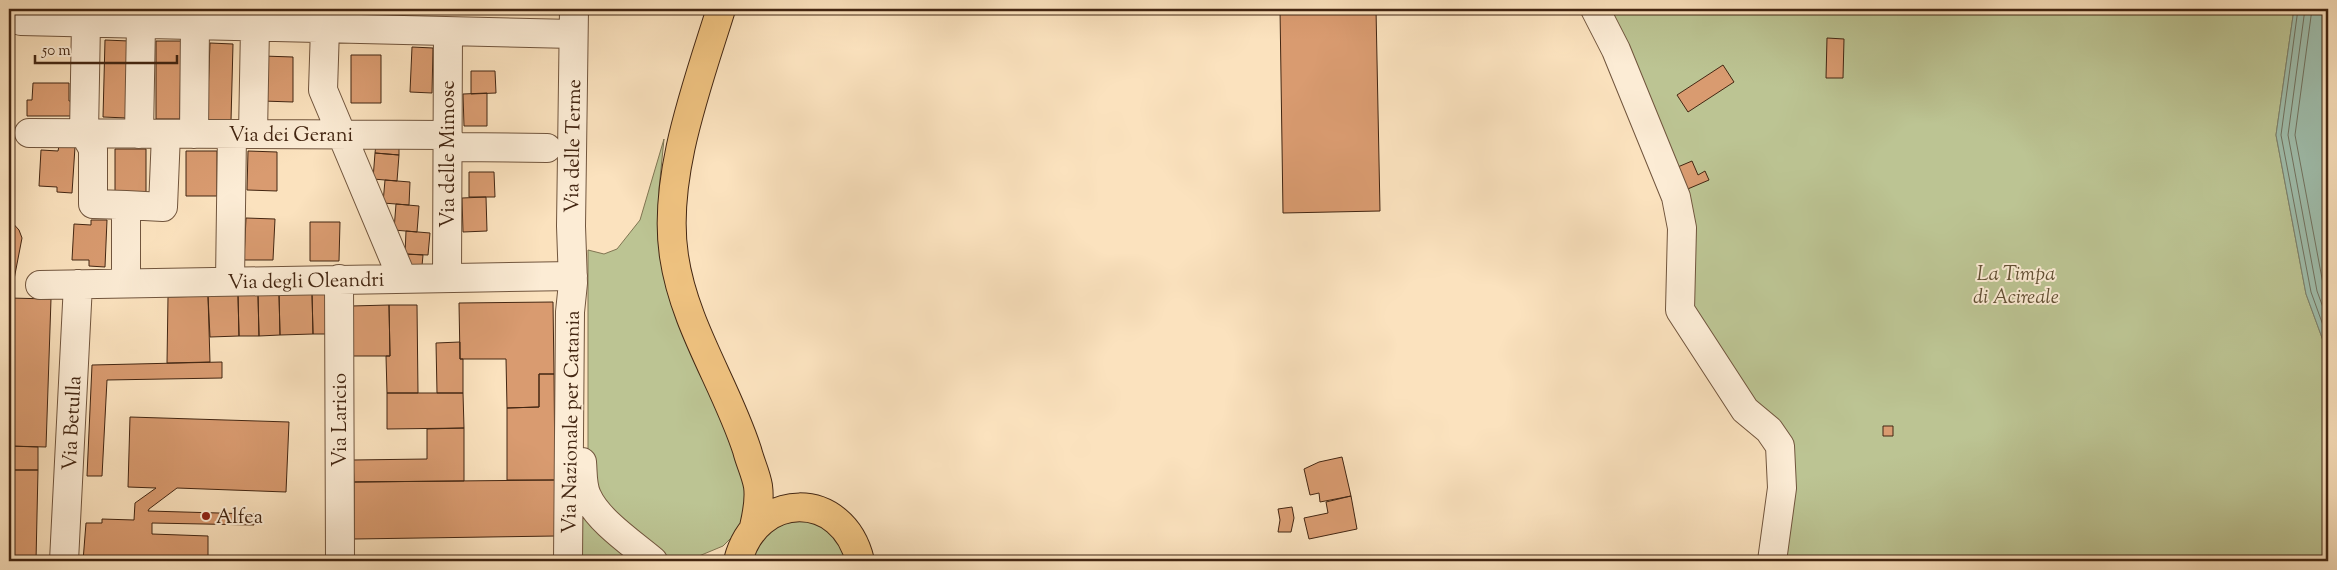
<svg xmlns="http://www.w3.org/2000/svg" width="2337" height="570" font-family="'Sorts Mill Goudy',serif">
<rect width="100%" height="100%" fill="#fbe2be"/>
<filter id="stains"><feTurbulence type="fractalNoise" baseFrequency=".004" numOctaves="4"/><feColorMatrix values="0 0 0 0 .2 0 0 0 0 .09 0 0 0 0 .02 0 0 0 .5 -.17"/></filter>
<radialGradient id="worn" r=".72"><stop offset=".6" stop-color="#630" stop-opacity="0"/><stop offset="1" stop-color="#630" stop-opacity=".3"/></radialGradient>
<path fill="#bcc493" stroke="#807552" d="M1601 9H2294L2276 135 2306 294 2328 354V561H1779L1787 488 1742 391 1690 306 1692 224Z
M664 139 659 189 660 232 738 455 750 512 738 531 723 546 699 556 678 558 661 554 599 501 588 463V250L604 254 617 249 640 220Z
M579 506 637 559 579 560Z
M796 519 829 526 852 561H750L764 533Z"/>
<path fill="#9fbead" stroke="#7a816f" d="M2294 9H2328V354L2306 294 2276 135Z"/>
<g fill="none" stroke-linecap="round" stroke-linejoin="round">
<path stroke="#717260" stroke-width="1" d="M2298 9 2281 135 2311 292 2328 339
M2305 9 2288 135 2317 291 2328 321
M2312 9 2295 135 2324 289 2328 299"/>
</g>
<path fill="#d99b70" stroke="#432612" d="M1280 9H1376L1380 211 1283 213Z
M1827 38 1844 39 1843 78H1826Z
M105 40 129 41 127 118 103 117Z
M156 41H181L180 119H156Z
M210 43 233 44 231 121 207 120Z
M412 47 433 48 432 93 410 92Z
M351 55H381V103H351Z
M263 56 293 57V102L262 101Z
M1723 65 1734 82 1688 112 1677 95Z
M471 71H495L496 93 471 94Z
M33 83H69V101H74V116H27V100H32Z
M487 93V126H464L463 94Z
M376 144 399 145V155L375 153Z
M59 146 75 147 72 193 57 192V187L39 186 41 150 58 151Z
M115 149H146V194H115Z
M186 151H217V196H186Z
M248 151 277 152V191L247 190Z
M375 153 399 155 397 181 373 179Z
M1692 161 1698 175 1705 171 1709 180 1683 191 1673 169Z
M469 172H494L495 197H469Z
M385 180 410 182 409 205 383 203Z
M486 197 487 231 463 232 462 198Z
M396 204 419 206 417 232 394 230Z
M246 218 275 219 273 260H244Z
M9 219 19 230 22 238 11 295 9 294Z
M91 220H107L105 267 89 266V260H72L74 224 91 225Z
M310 222H340L339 261H310Z
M406 231 430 233 428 255 405 254Z
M405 254 423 255 422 266 404 265Z
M312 293H331L332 334H313Z
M312 293 313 334 280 335 279 294Z
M279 294 280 335 259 336 258 295Z
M238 295H258L259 336H239Z
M238 295 239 336 210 337 208 296Z
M208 296 210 362 167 363 168 297Z
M9 298 51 299 46 447 9 446Z
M553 302 554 374H539V407L507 408 506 359H460L459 303Z
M389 305 390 356H352L351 306Z
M389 305H417L418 393H387L386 356H390Z
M460 342V359H463V393H437L436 343Z
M222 362V378L107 380 102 476H87L92 365Z
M539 374H554L555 480H507V408L539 407Z
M387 393H463L464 428 387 429Z
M130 417 289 422 286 492 177 488 149 509 148 511 254 514V525L152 523V534L208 536V557L299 559V561H83L86 523H102V519L134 520 135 503 156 488 128 487Z
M1883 426H1893V436H1883Z
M464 428V481L354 482 353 460 427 459V429Z
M9 446 38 447V470H9Z
M1342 457 1351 496 1320 502 1319 493 1310 495 1304 469 1319 462Z
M9 470H38L36 561H9Z
M555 480 556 536 354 539V482Z
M1351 496 1357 529 1309 539 1304 518 1328 513 1326 502Z
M1292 507 1294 518 1291 532H1278L1280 520 1278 509Z"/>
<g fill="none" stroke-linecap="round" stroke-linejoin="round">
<defs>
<path id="minor" d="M1595 9 1616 50 1676 197 1682 228 1680 310 1745 410 1769 430 1780 446 1782 488 1772 561
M21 21 573 34
M86 22 84 133 93 149V204L126 205V283
M325 28 323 90 402 278
M29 133 447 135 454 147 547 148
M139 134 141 24
M194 134 195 25
M253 134 255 27
M126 205 163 207 166 134
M447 277 448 32
M339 279 340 561
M230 281 232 134
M40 285 573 276
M582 462C583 473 582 486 587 496 598 521 633 544 653 561
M64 561 78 284
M568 561 570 312 573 283 571 226 574 9"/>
<path id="major" d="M721 9C698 83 662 178 674 256 684 325 726 385 747 450 750 462 756 474 758 486 760 500 757 514 754 527
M738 561C756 490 843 489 860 561"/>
</defs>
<use href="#minor" stroke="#71553d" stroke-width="30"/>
<use href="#major" stroke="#432612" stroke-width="30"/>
<use href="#minor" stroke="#fcecd5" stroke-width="28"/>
<use href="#major" stroke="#eec17f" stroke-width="28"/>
</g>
<circle fill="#8f2418" stroke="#fcecd5" stroke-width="2" cx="206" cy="516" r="5"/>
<g text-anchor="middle" stroke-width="4" stroke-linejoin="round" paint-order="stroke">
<g font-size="20" fill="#432612" stroke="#fcecd5">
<text x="291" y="141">Via dei Gerani</text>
<text transform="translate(572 146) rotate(-89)" y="7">Via delle Terme</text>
<text transform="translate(447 154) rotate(-90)" y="7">Via delle Mimose</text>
<text transform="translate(306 280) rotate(-1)" y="7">Via degli Oleandri</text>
<text transform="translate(339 420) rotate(-90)" y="7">Via Laricio</text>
<text transform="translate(570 422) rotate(-89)" y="7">Via Nazionale per Catania</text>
<text transform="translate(71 423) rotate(-87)" y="7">Via Betulla</text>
</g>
<g font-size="20" font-style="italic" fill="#614e32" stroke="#fcecd5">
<text x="2016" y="280">La Timpa<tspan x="2016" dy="23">di Acireale</tspan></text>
</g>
<g font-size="20" fill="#432612" stroke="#fcecd5" text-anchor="start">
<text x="216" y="523">Alfea</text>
</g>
</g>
<rect width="2337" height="570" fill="none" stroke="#fbe2be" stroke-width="30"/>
<rect x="10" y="10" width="2317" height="550" fill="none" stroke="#432612" stroke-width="2.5"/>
<rect x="15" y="15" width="2307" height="540" fill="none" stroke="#432612"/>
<path d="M35 55v8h142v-8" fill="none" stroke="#432612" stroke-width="2.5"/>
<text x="42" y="55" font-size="15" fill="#432612" stroke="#fcecd5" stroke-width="4" paint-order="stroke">50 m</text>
<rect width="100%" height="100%" filter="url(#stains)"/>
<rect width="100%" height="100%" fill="url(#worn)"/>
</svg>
